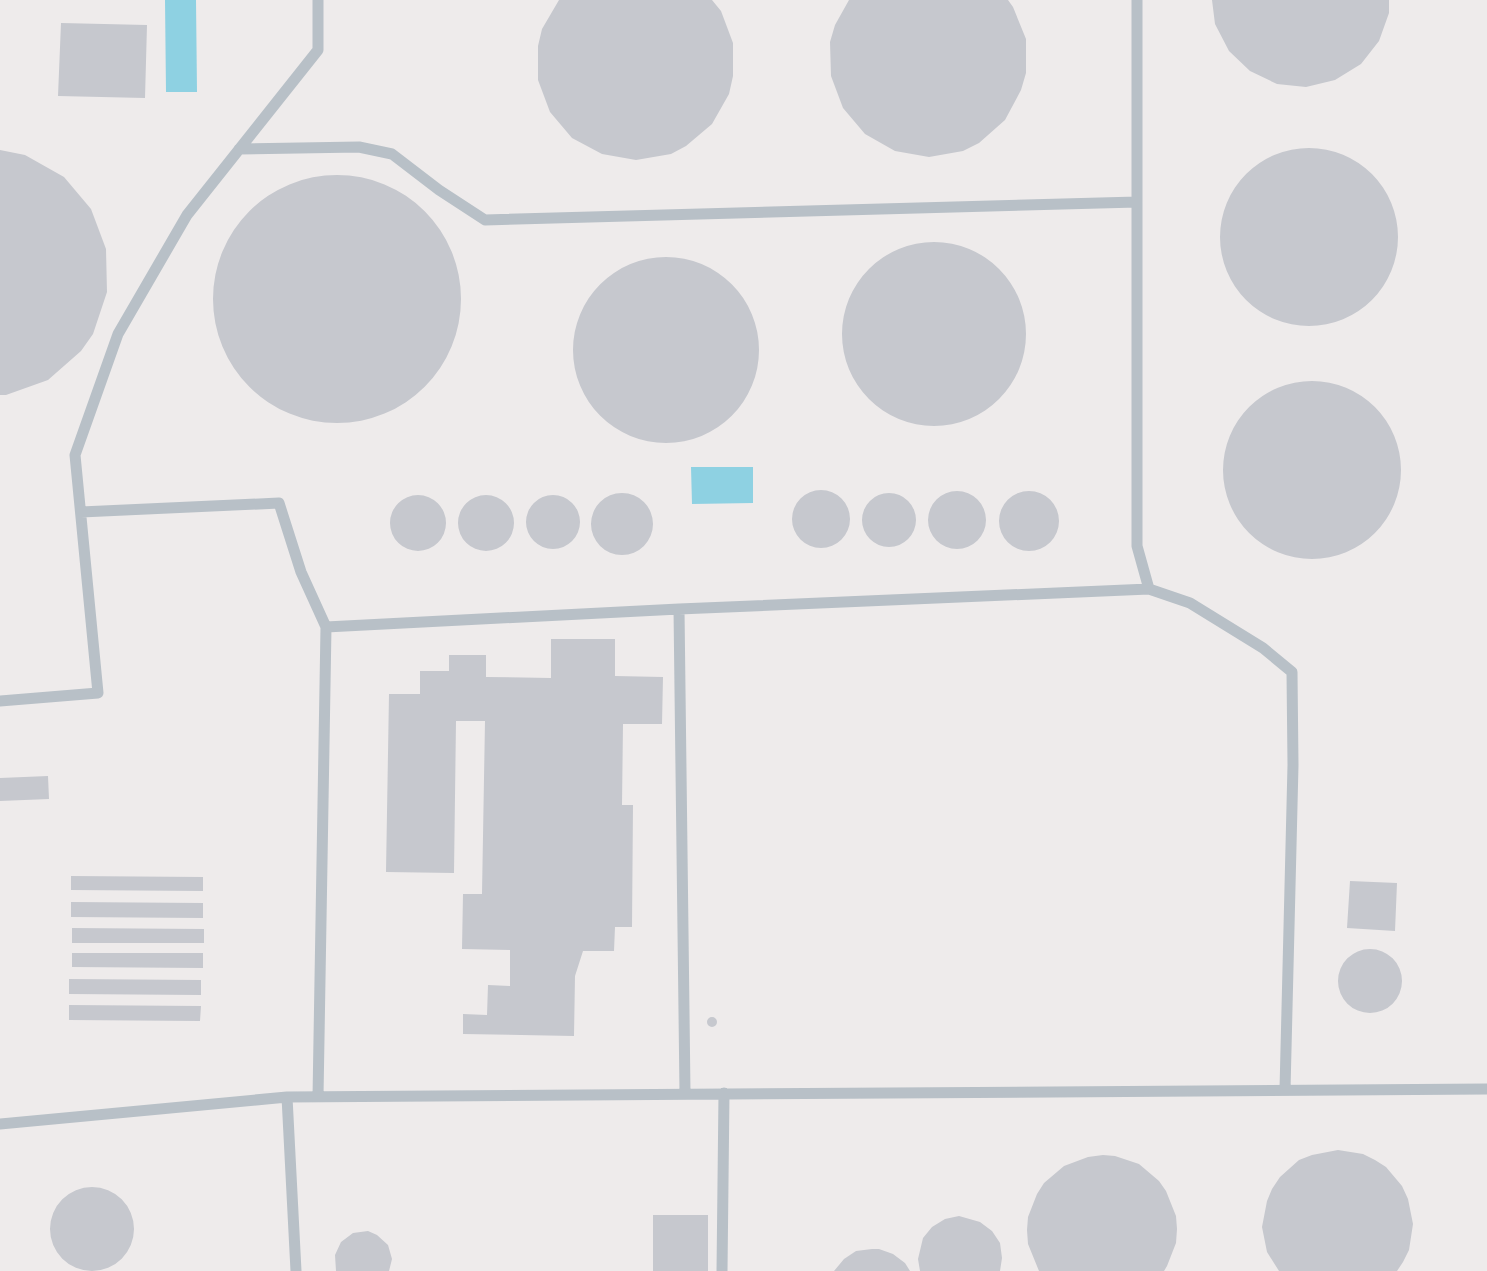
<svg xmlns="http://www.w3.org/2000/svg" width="1487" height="1271" font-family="Cabin,sans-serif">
<rect width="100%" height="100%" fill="#eeebeb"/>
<path fill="#8ed1e2" d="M165 0H196L197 92H166Z
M691 467H753V503L692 504Z"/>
<path fill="#c6c8ce" d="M559 0H712L721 11 733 43V76L729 94 712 124 686 146 671 154 636 160 602 154 572 138 550 112 538 80V46L542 29Z
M849 0H1008L1013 7 1026 39V73L1021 90 1005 120 979 143 963 151 929 157 895 151 865 134 843 108 831 76 830 42 835 25Z
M1212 0H1389V13L1379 41 1361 64 1335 80 1306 87 1277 84 1250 71 1229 51 1215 24Z
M61 23 147 25 145 98 58 96Z
M1220 237a89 89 0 1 1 178 0a89 89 0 1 1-178 0Z
M0 150 25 155 64 177 91 209 106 249 107 292 93 334 81 351 48 380 6 395H0Z
M213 299a124 124 0 1 1 248 0a124 124 0 1 1-248 0Z
M842 334a92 92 0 1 1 184 0a92 92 0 1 1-184 0Z
M573 350a93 93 0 1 1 186 0a93 93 0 1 1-186 0Z
M1223 470a89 89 0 1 1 178 0a89 89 0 1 1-178 0Z
M792 519a29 29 0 1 1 58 0a29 29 0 1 1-58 0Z
M999 521a30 30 0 1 1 60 0a30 30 0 1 1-60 0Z
M928 520a29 29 0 1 1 58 0a29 29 0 1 1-58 0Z
M591 524a31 31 0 1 1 62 0a31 31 0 1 1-62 0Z
M862 520a27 27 0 1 1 54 0a27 27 0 1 1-54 0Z
M390 523a28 28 0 1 1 56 0a28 28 0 1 1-56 0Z
M526 522a27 27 0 1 1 54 0a27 27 0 1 1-54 0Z
M458 523a28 28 0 1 1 56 0a28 28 0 1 1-56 0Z
M551 639H615V676L663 677 662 724H623L622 805H633L632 927H615L614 951H583L575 976 574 1036 463 1034V1014L487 1015 488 985 510 986V950L462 949 463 894H482L485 721H456L454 873 386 872 389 694H420V671H449V655H486V677L551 678Z
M48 776 49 799 0 801V778Z
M71 876 203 877V891L71 890Z
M1350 881 1397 883 1395 931 1347 928Z
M71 902 203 903V918L71 917Z
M72 928 204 929V943H72Z
M1338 981a32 32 0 1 1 64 0a32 32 0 1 1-64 0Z
M72 953H203V968L72 967Z
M69 979 201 980V995L69 994Z
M69 1005 201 1006 200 1021 69 1020Z
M707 1022a5 5 0 1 1 10 0a5 5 0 1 1-10 0Z
M1338 1150 1363 1154 1375 1160 1386 1167 1402 1186 1408 1199 1413 1224 1409 1250 1403 1262 1397 1271H1279L1267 1252 1262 1227 1267 1201 1272 1189 1280 1177 1299 1160 1312 1155Z
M1103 1155 1115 1156 1139 1164 1159 1181 1166 1191 1176 1216 1177 1229 1176 1243 1167 1266 1164 1271H1039L1028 1244 1027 1230 1028 1217 1037 1194 1044 1183 1064 1166 1088 1157Z
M50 1229a42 42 0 1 1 84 0a42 42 0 1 1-84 0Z
M653 1215H708V1271H653Z
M959 1216 980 1222 992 1231 1000 1243 1002 1258 1000 1271H920L918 1259 923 1238 932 1227 945 1219Z
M368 1231 377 1235 388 1245 392 1259 389 1271H336L335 1255 341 1242 353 1233Z
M872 1249H879L893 1254 905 1263 910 1271H834L844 1259 856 1251Z"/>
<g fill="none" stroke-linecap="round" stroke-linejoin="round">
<path stroke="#b8c0c7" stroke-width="11" d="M1137 0V546L1149 589 1190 603 1263 648 1292 672 1293 765 1285 1090
M239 149 359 147 392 154 439 190 485 220 1137 202
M81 512 279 503 301 572 326 627
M0 701 98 693 75 455 118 334 187 215 318 50V0
M685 1093 679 609 1149 589
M318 1097 326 627 679 609
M0 1124 287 1097
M296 1271 287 1097 1487 1089
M722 1271 724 1093"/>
</g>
</svg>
